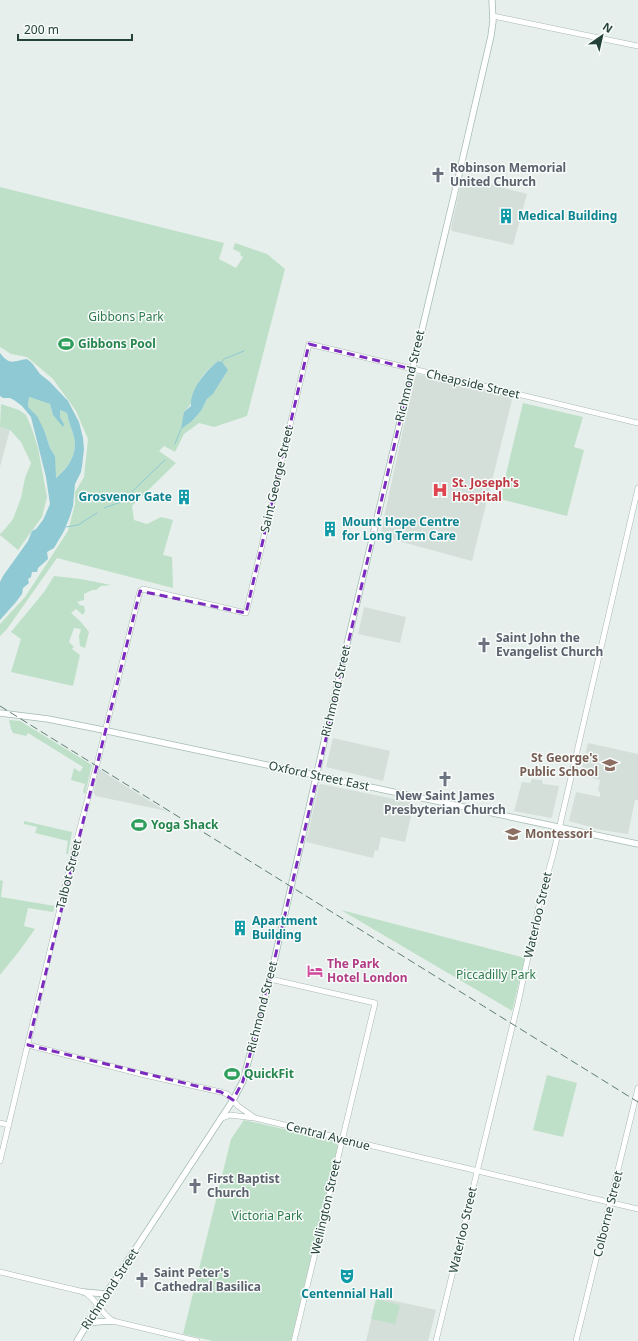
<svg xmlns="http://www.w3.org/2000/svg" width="638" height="1341" font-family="'Noto Sans',sans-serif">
<rect width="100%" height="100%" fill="#e6efeb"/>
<path fill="#d4dfda" d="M481 182 527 194 513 245 452 231 451 228 461 184 472 185Z
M417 374 513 396 472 561 380 536 414 379Z
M0 427 10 430 0 467Z
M364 607 406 617 400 643 358 634Z
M333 738 390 751 383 781 326 767Z
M588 743 638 754V800H635L628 834 601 830 569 821 576 792 600 797V792L598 791 600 780 580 775Z
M99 769 124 785 169 813 162 810 96 796 94 794V791Z
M532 779 542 780 543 784 559 786 552 817 551 818 514 811 522 782 530 783Z
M321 784 414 803 405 842 381 837 378 851 375 850 373 858 306 842 319 785Z
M377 1297 436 1310 428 1341H366Z"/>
<path fill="#bfe0c8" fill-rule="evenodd" d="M0 187 224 243 219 259 236 268 243 257 240 255 241 253 233 249 235 243 267 254 285 269 247 416 214 427 199 423 184 434 175 452 164 446 157 453 159 451 176 463 132 506 134 520 147 524 161 517 173 520 163 555 172 557 173 588 57 558 7 629 0 636V624L25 597 68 531 75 504V492L84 477 88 439 76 411 53 379 27 357 11 354 0 347ZM218 361 228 370 213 394 207 399 201 411 192 421 184 412C195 402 193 394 199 382 203 373 211 367 218 361Z
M29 397 50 404 53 415 64 424 60 417V410L67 413C68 421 72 429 74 437 78 454 68 468 55 478V456L50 448 44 430 28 407Z
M523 403 583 417 574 447 584 450 567 516 500 499Z
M1 404 19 410 26 415 32 429 38 448 47 497 42 517 18 550 0 535V534L5 529 13 519 21 498 25 478 31 463 21 442 10 430 0 427Z
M54 576 81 579 111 585 101 586 96 590H92L84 594V600L77 602 80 605 84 606 85 611 83 615 76 609 71 613 80 621 89 632 85 648 80 646 79 636 81 629 74 628 69 642 74 647 72 649 80 655 73 686 11 672 21 639 11 632 44 592Z
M9 720 20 721 92 765 85 794 83 792 85 784 71 780 74 768 80 772 83 767 28 733 26 736 13 733 11 729Z
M24 821 72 832 68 854H66L68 841 35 833 37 827 24 824Z
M0 880 3 881 1 897 55 906 53 912 28 908 24 926 35 929 20 950 0 975Z
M341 910 525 958 512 1011 509 1009Z
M547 1075 577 1083 563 1137 533 1130Z
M244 1120 336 1141 338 1147 291 1341H213L183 1334 231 1139Z
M376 1299 400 1305 395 1324 371 1319Z"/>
<path fill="#8ec9d4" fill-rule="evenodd" d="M0 353C10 366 13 361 27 359L32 363 40 374 50 382 68 401 79 422 83 438 84 449 82 466 81 472 75 484 73 506 70 516 64 531 54 548 47 552 48 559 38 568 37 572H32L31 577 28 579 29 583 23 588 22 594 16 602 0 620V582L3 576 28 541 32 531 36 529 43 520 50 504 46 477 31 417 22 406 14 400 10 398H3L0 396ZM29 397 50 404 53 415 63 427 64 424 60 417V410L67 413C68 421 72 429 74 437 78 454 68 468 56 478L55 456 50 448 44 430 37 416 28 407Z
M218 361 222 362 228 370 213 394 207 399 201 411 192 421 181 429 184 412 191 406C190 389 206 371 218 361Z"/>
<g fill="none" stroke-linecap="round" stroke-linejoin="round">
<path stroke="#8ec9d4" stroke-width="1" d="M222 362 224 359 244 351
M175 444 181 429
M104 508 121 502 165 460
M66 527 78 525 97 513"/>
<defs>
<path id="tertiary" d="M493 16 638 46
M270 979 375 1003 294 1341
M28 1045 145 1075 221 1092 227 1094 238 1106 255 1118 638 1209
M220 1119 230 1115 254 1118
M0 1123 9 1125
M0 1161 72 858 97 764 140 591 143 589 246 613 309 344 638 423
M0 1272 84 1292C97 1299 100 1313 113 1321L197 1341
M436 1341 518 1003 540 901 553 855 638 488
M576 1341 638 1088"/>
<path id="secondary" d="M0 713 48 719 98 729 638 844
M84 1292 106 1294
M87 1324C96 1321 104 1322 113 1321
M77 1341 98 1306 233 1100 243 1081 270 979 332 707 457 183 491 36 493 21 492 0"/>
</defs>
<use href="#tertiary" stroke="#a8b8b2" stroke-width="6"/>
<use href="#secondary" stroke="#a4bbb3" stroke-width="7"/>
<use href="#tertiary" stroke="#fff" stroke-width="5"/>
<use href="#secondary" stroke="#fff" stroke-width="5.5"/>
<path stroke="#5f7d75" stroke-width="1" stroke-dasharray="8 4" stroke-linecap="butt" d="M0 706 638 1102"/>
</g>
<path fill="none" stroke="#7b2cbf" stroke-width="3" stroke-dasharray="8 5" stroke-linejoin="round" d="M309 344 412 369 270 979 243 1081 233 1100 221 1092 28 1045 140 591 246 613Z"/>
<defs>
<symbol id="church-bare" viewBox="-9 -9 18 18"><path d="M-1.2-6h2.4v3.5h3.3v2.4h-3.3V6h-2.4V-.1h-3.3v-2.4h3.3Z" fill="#6b7280" stroke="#f7fbf9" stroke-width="2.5" paint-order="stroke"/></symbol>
<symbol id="building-bare" viewBox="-9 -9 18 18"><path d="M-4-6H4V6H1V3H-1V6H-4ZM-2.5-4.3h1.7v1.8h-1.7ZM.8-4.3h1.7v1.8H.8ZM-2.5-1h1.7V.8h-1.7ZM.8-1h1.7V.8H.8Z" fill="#0f9aa8" stroke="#f7fbf9" stroke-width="2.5" paint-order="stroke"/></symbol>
<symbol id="stadium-bare" viewBox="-9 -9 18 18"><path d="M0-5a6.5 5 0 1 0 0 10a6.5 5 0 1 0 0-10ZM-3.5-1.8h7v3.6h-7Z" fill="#2e9e5b" stroke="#f7fbf9" stroke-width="2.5" paint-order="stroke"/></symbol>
<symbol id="hospital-bare" viewBox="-9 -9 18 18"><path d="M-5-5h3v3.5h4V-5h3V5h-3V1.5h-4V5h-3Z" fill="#e0444e" stroke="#f7fbf9" stroke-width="2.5" paint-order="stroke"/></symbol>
<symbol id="school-bare" viewBox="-9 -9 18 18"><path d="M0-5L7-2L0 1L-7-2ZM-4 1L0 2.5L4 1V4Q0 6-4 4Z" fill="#8d6e63" stroke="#f7fbf9" stroke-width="2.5" paint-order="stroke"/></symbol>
<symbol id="hotel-bare" viewBox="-9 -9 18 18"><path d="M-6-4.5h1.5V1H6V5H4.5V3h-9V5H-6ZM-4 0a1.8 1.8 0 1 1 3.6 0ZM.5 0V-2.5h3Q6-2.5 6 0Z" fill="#d1479c" stroke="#f7fbf9" stroke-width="2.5" paint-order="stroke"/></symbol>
<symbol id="theatre-bare" viewBox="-9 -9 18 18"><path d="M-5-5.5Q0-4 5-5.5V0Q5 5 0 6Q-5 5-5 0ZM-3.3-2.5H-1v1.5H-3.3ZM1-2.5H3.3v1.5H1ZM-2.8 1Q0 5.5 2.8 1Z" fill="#0f9aa8" stroke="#f7fbf9" stroke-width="2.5" paint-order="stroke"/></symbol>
</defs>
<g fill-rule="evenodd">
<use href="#church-bare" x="427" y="164" width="22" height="22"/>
<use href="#building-bare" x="495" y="205" width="22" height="22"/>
<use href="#stadium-bare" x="55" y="333" width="22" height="22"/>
<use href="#hospital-bare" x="429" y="479" width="22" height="22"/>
<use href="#building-bare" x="173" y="486" width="22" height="22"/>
<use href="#building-bare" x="319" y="518" width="22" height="22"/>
<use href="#church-bare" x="473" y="634" width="22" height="22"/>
<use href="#school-bare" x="599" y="754" width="22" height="22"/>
<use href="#church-bare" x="434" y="768" width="22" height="22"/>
<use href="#stadium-bare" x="128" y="814" width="22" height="22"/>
<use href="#school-bare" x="502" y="823" width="22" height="22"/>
<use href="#building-bare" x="229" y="917" width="22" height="22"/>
<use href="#hotel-bare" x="304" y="960" width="22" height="22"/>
<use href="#stadium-bare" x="221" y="1063" width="22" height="22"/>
<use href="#church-bare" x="184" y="1175" width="22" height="22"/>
<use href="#theatre-bare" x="336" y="1265" width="22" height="22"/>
<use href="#church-bare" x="131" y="1269" width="22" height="22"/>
</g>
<g text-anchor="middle" stroke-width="3" stroke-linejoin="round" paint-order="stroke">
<g font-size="12" font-weight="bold" fill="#5b616d" stroke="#f7fbf9" text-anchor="start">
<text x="450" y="172">Robinson Memorial<tspan x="450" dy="14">United Church</tspan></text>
<text x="496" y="642">Saint John the<tspan x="496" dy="14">Evangelist Church</tspan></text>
<text x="445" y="800" text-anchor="middle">New Saint James<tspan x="445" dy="14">Presbyterian Church</tspan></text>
<text x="207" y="1183">First Baptist<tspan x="207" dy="14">Church</tspan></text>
<text x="154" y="1277">Saint Peter's<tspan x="154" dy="14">Cathedral Basilica</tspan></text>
</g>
<g font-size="12" font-weight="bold" fill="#0d838f" stroke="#f7fbf9" text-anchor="start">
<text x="518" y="220">Medical Building</text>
<text x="172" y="501" text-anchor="end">Grosvenor Gate</text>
<text x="342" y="526">Mount Hope Centre<tspan x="342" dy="14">for Long Term Care</tspan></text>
<text x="252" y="925">Apartment<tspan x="252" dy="14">Building</tspan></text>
<text x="347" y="1298" text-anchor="middle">Centennial Hall</text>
</g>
<g font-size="12" fill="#2d7a4b" stroke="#f7fbf9">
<text x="126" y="321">Gibbons Park</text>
<text x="496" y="979">Piccadilly Park</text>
<text x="267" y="1220">Victoria Park</text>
</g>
<g font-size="12" font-weight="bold" fill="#27864d" stroke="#f7fbf9" text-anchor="start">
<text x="78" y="348">Gibbons Pool</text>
<text x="151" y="829">Yoga Shack</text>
<text x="244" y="1078">QuickFit</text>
</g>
<g font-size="12" fill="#24423a" stroke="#f7fbf9">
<text transform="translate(410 376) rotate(-77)" y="4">Richmond Street</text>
<text transform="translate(473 384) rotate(13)" y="4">Cheapside Street</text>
<text transform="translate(277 479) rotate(-77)" y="4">Saint George Street</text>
<text transform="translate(336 691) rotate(-77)" y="4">Richmond Street</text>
<text transform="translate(319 776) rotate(12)" y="4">Oxford Street East</text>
<text transform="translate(69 874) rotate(-76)" y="4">Talbot Street</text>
<text transform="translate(538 915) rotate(-77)" y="4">Waterloo Street</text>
<text transform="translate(262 1007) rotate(-76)" y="4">Richmond Street</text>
<text transform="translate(328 1136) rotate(14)" y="4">Central Avenue</text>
<text transform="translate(326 1207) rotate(-77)" y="4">Wellington Street</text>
<text transform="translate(608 1214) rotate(-76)" y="4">Colborne Street</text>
<text transform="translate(463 1230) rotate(-77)" y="4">Waterloo Street</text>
<text transform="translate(110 1289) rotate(-57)" y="4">Richmond Street</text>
</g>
<g font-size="12" font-weight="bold" fill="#be3a42" stroke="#f7fbf9" text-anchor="start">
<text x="452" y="487">St. Joseph's<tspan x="452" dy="14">Hospital</tspan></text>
</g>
<g font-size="12" font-weight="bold" fill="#785e54" stroke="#f7fbf9" text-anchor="end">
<text x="598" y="762">St George's<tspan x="598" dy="14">Public School</tspan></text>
<text x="525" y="838" text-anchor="start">Montessori</text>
</g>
<g font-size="12" font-weight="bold" fill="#b23c85" stroke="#f7fbf9" text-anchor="start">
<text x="327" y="968">The Park<tspan x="327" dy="14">Hotel London</tspan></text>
</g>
</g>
<g transform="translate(602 36) rotate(34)" stroke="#f7fbf9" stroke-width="3" paint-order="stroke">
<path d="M0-3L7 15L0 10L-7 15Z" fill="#24423a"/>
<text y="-6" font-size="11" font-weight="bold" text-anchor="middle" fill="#24423a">N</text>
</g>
<path d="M18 34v6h114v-6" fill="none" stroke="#24423a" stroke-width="2"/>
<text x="24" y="34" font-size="12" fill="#24423a" stroke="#f7fbf9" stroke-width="3" paint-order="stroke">200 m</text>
</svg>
